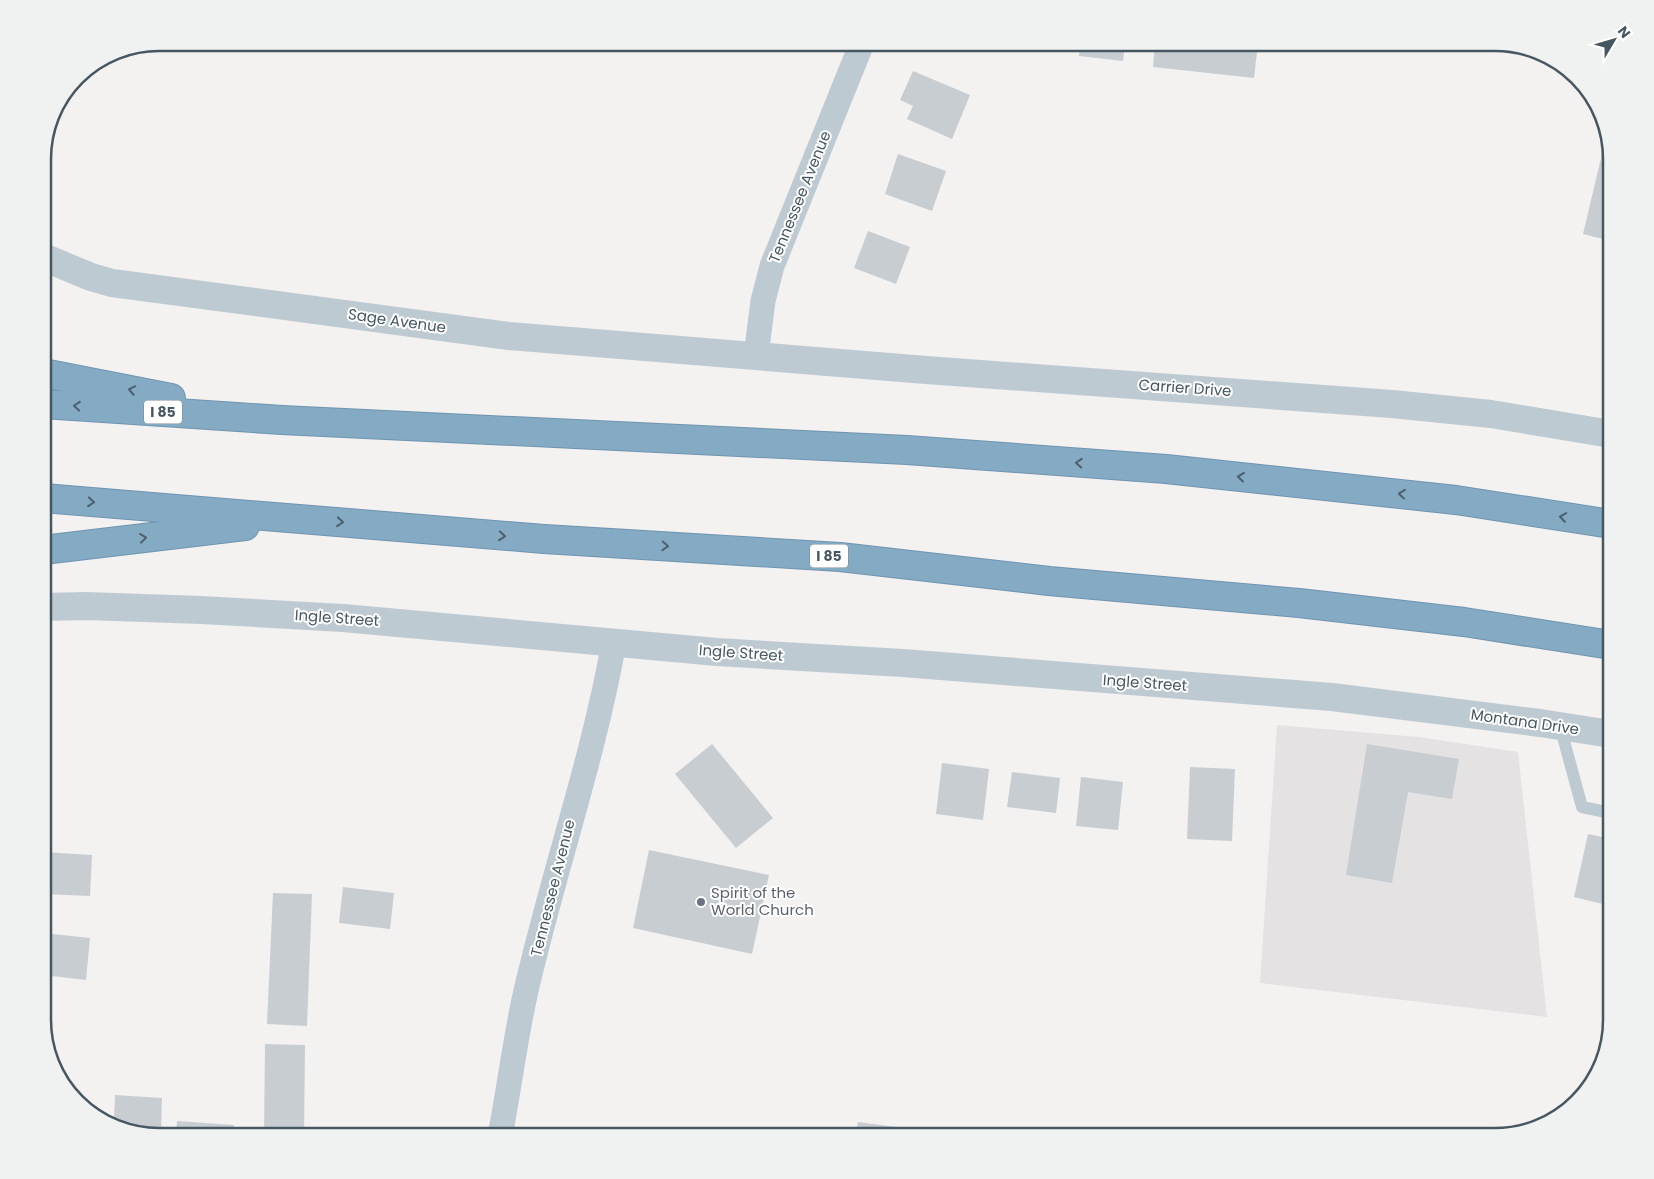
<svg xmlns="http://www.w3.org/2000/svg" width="1654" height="1179" font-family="Poppins,sans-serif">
<rect width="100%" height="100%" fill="#f4f1f1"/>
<path fill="#e5e2e3" d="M1277 725 1419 737 1518 752 1547 1017 1260 983Z"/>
<path fill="#c8cdd2" d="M1080 43H1125L1123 61 1079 56Z
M1155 43H1258L1254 78 1153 67Z
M913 71 970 95 952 139 907 119 913 106 900 100Z
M1606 137 1611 159V241L1583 234Z
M898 154 946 171 932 211 885 194Z
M868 231 910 247 896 284 854 268Z
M712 744 773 818 736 848 675 774Z
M1367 744 1459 759 1452 799 1408 792 1392 883 1346 875Z
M942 763 989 769 983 820 936 814Z
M1190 767 1235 769 1232 841 1187 839Z
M1012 772 1060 778 1056 813 1007 807Z
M1081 777 1123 782 1118 830 1076 826Z
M1588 834 1611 839V906L1574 897Z
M649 850 769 875 752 954 633 928Z
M43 852 92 855 90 896 43 894Z
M343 887 394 893 390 929 339 923Z
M273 893 312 894 307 1026 267 1024Z
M43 933 90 938 86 980 43 975Z
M265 1044 305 1045 304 1136H264Z
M115 1095 162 1098 161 1136 114 1121Z
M177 1121 234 1125 233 1136H176Z
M858 1122 896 1127 895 1136H856Z
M1125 1132 1163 1135V1136H1125Z"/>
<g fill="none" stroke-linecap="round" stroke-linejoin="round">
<defs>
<path id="motorway" d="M43 373 171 398
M43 404 282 420 907 450 1166 469 1456 500 1611 524
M43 498 544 539 840 557 1049 581 1299 603 1464 622 1611 645
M43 550 245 526"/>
</defs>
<use href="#motorway" stroke="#6f95b0" stroke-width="30"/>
<path stroke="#becad2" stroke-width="12" d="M1560 726 1582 807 1611 813"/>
<path stroke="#becad2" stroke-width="25" d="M756 356 763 301 772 266 862 43
M500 1136C509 1089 515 1041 525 995 552 876 593 761 614 642"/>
<path stroke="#becad2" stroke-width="28" d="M43 257 91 277 112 283 509 336 926 370 1392 404 1491 414 1611 434
M43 607 86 606 201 610 343 618 717 652 903 663 1332 697 1540 723 1611 734"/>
<use href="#motorway" stroke="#84aac4" stroke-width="28"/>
</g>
<defs><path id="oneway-chevron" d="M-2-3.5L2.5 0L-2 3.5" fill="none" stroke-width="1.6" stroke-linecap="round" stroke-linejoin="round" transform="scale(1.25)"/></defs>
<g stroke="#4d5f6b">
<use href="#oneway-chevron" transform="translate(132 390) rotate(-169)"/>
<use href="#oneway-chevron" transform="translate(77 406) rotate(-176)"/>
<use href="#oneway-chevron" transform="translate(1079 463) rotate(-176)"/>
<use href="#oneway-chevron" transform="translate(1241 477) rotate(-174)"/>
<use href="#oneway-chevron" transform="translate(1402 494) rotate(-174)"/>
<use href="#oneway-chevron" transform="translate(91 502) rotate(5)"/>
<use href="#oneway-chevron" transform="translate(1563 517) rotate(-171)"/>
<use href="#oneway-chevron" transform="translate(340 522) rotate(5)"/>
<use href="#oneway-chevron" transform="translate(502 536) rotate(5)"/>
<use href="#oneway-chevron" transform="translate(143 538) rotate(-7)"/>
<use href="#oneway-chevron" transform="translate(665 546) rotate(3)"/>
</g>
<circle fill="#6b7280" stroke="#fff" stroke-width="2" cx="701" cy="902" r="5"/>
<g text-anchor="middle" stroke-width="4" stroke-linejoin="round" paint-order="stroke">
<g fill="#fff" stroke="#7e8990" stroke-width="1">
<rect x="144" y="400.5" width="38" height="23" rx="4"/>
<rect x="810" y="544.5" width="38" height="23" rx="4"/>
</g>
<g font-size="14" font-weight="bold" fill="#475761">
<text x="163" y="417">I 85</text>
<text x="829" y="561">I 85</text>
</g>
<g font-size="15" fill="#475761" stroke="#fff">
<text transform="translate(800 197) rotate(-68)" y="5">Tennessee Avenue</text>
<text transform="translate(397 321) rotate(8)" y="5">Sage Avenue</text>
<text transform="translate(1185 388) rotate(4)" y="5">Carrier Drive</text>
<text transform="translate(337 618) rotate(4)" y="5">Ingle Street</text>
<text transform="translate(741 653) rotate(4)" y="5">Ingle Street</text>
<text transform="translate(1145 683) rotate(4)" y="5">Ingle Street</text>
<text transform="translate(1525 722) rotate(8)" y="5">Montana Drive</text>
<text transform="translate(553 888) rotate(-76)" y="5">Tennessee Avenue</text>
</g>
<g font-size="15" fill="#5b616d" stroke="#fff" text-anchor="start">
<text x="711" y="898">Spirit of the<tspan x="711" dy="17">World Church</tspan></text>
</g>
</g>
<path d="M0 0H1654V1179H0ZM159 51H1495A108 108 0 0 1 1603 159V1020A108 108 0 0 1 1495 1128H159A108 108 0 0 1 51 1020V159A108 108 0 0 1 159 51Z" fill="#f0f2f2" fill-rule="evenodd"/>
<path fill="none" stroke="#475761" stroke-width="2.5" d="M159 51H1495A108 108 0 0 1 1603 159V1020A108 108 0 0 1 1495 1128H159A108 108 0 0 1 51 1020V159A108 108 0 0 1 159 51Z"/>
<g transform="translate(1614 40) rotate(52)" stroke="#ffffff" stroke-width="4" paint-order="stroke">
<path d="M0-4L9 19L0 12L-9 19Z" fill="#475761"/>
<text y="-8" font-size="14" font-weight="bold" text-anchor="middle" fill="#475761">N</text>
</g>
</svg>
